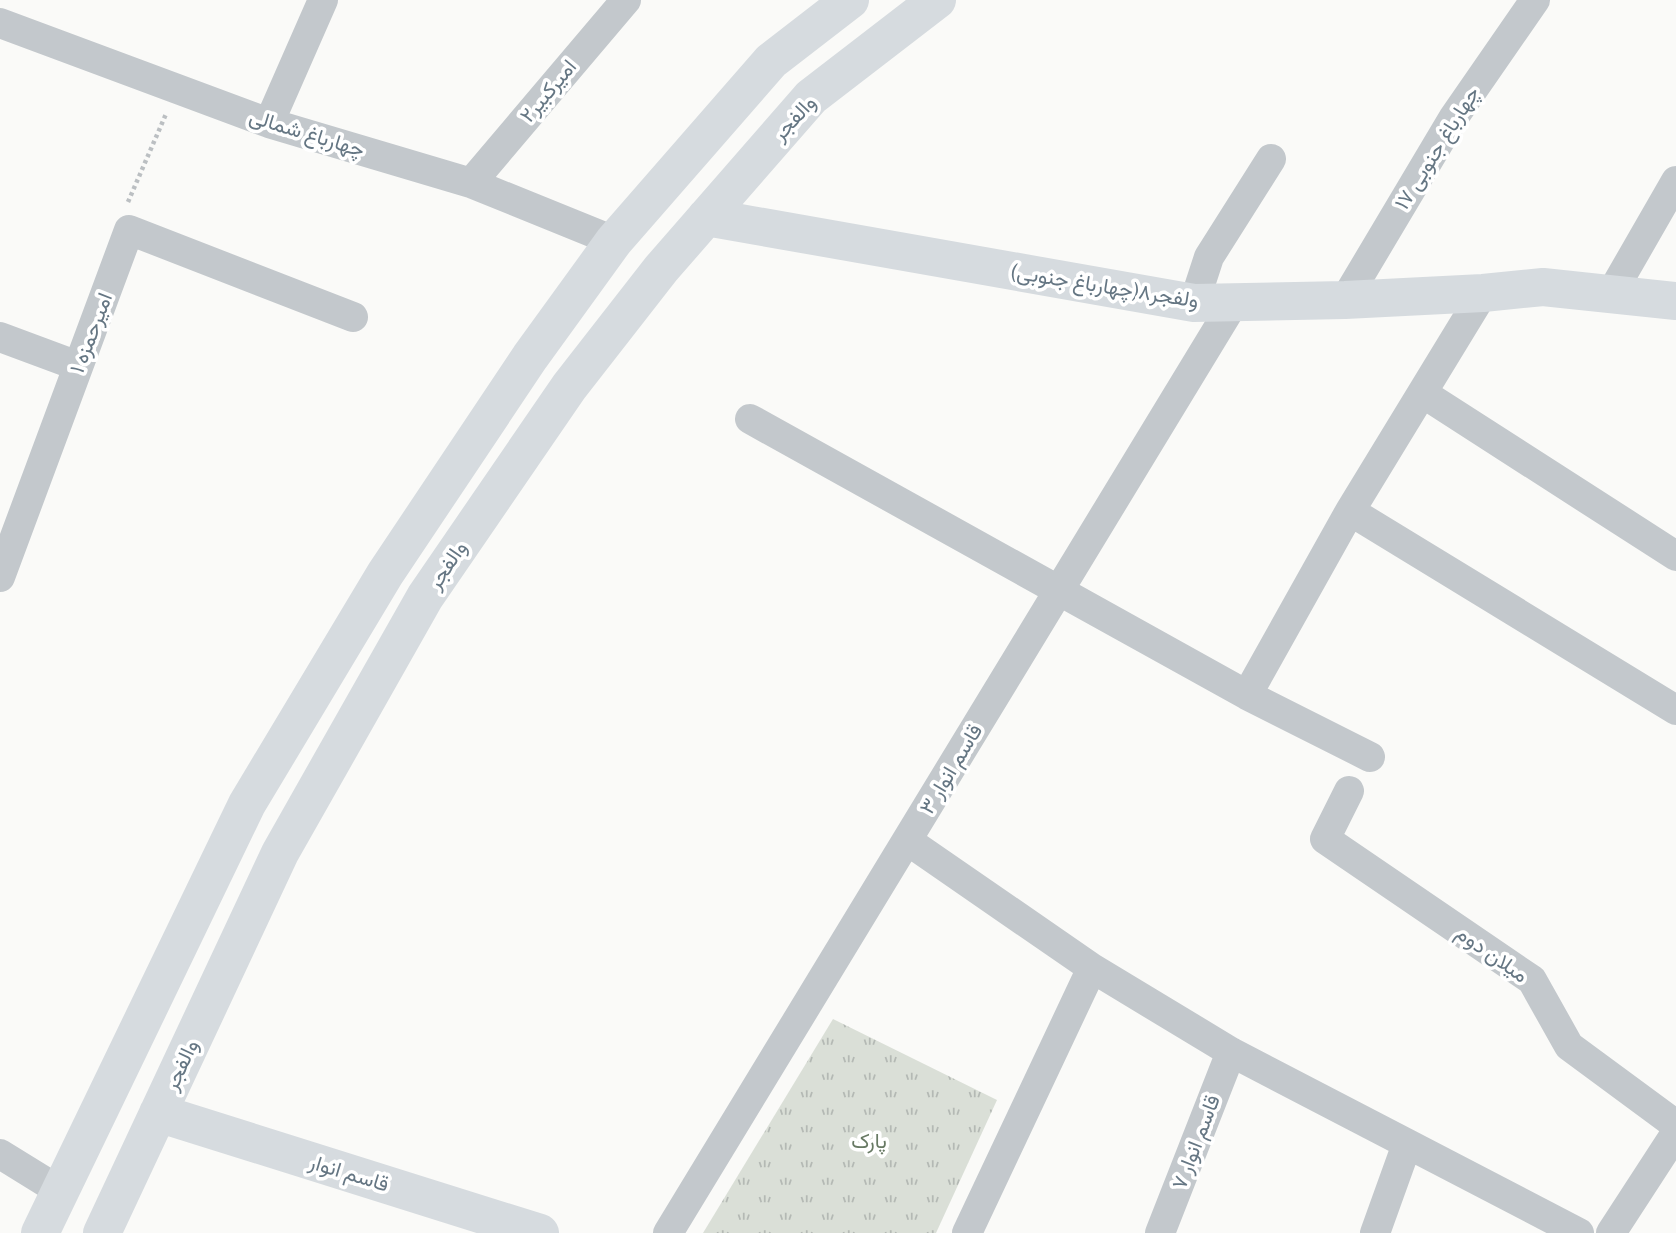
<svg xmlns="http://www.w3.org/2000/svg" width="1676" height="1233" font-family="'Archivo Narrow',Vazirmatn,sans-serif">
<defs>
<pattern id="grass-tufts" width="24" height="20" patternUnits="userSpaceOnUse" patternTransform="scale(1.75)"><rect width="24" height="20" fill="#dadfd7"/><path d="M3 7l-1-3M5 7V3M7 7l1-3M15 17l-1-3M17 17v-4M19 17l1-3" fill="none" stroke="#b4b9b4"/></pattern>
</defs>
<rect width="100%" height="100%" fill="#fafaf8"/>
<path fill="url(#grass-tufts)" d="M833 1019 997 1100 936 1233H703Z"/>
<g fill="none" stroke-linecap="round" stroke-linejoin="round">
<path stroke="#bbbfc2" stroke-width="4.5" stroke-dasharray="3.5 3.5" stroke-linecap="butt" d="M128 202 166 114"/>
<path stroke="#c3c8cc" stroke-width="30" d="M0 23 269 123 471 183 614 241
M269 123 323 0
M471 183 626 0
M1611 294 1676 181
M1345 300 1454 117 1535 0
M1194 303 1209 257 1271 159
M0 337 78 366
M1424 394 1676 556
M750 419 1247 695 1350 511 1483 293
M1350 511 1676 710
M0 577 129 230 353 317
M1247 695 1370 757
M1349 791 1325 839 1532 980 1569 1046 1676 1125
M908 841 1092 968 1231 1052 1579 1233
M0 1154 60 1191
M668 1233 1233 304
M967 1233 1092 968
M1160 1233 1231 1052
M1375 1233 1407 1144
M1611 1233 1676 1133"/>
<path stroke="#d6dbdf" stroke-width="38" d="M706 217 1194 303 1345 300 1483 293 1543 287 1676 301
M158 1113 540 1233
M40 1233 247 804 385 574 530 357 614 241 771 61 850 0
M102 1233 280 853 425 597 569 387 661 269 811 97 937 0"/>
</g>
<g text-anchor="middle" stroke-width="7" stroke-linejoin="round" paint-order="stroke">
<g font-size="21" fill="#657683" stroke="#fff">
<text transform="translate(548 91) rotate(-50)" y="7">امیرکبیر۲</text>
<text transform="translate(794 118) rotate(-47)" y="7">والفجر</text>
<text transform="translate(307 133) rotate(17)" y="7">چهارباغ شمالی</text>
<text transform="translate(1437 148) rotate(-58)" y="7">چهارباغ جنوبی ۱۷</text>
<text transform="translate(1105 286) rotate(9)" y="7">ولفجر۸(چهارباغ جنوبی)</text>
<text transform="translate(91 333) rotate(-69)" y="7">امیرحمزه ۱</text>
<text transform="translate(447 565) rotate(-56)" y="7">والفجر</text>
<text transform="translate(951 769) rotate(-59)" y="7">قاسم انوار ۳</text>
<text transform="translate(1492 954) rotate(35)" y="7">میلان دوم</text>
<text transform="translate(181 1065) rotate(-65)" y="7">والفجر</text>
<text transform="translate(1196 1142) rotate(-69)" y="7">قاسم انوار ۷</text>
<text transform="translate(349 1173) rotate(17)" y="7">قاسم انوار</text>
</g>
<g font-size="21" fill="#687a64" stroke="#fff">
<text x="869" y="1148">پارک</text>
</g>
</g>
</svg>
